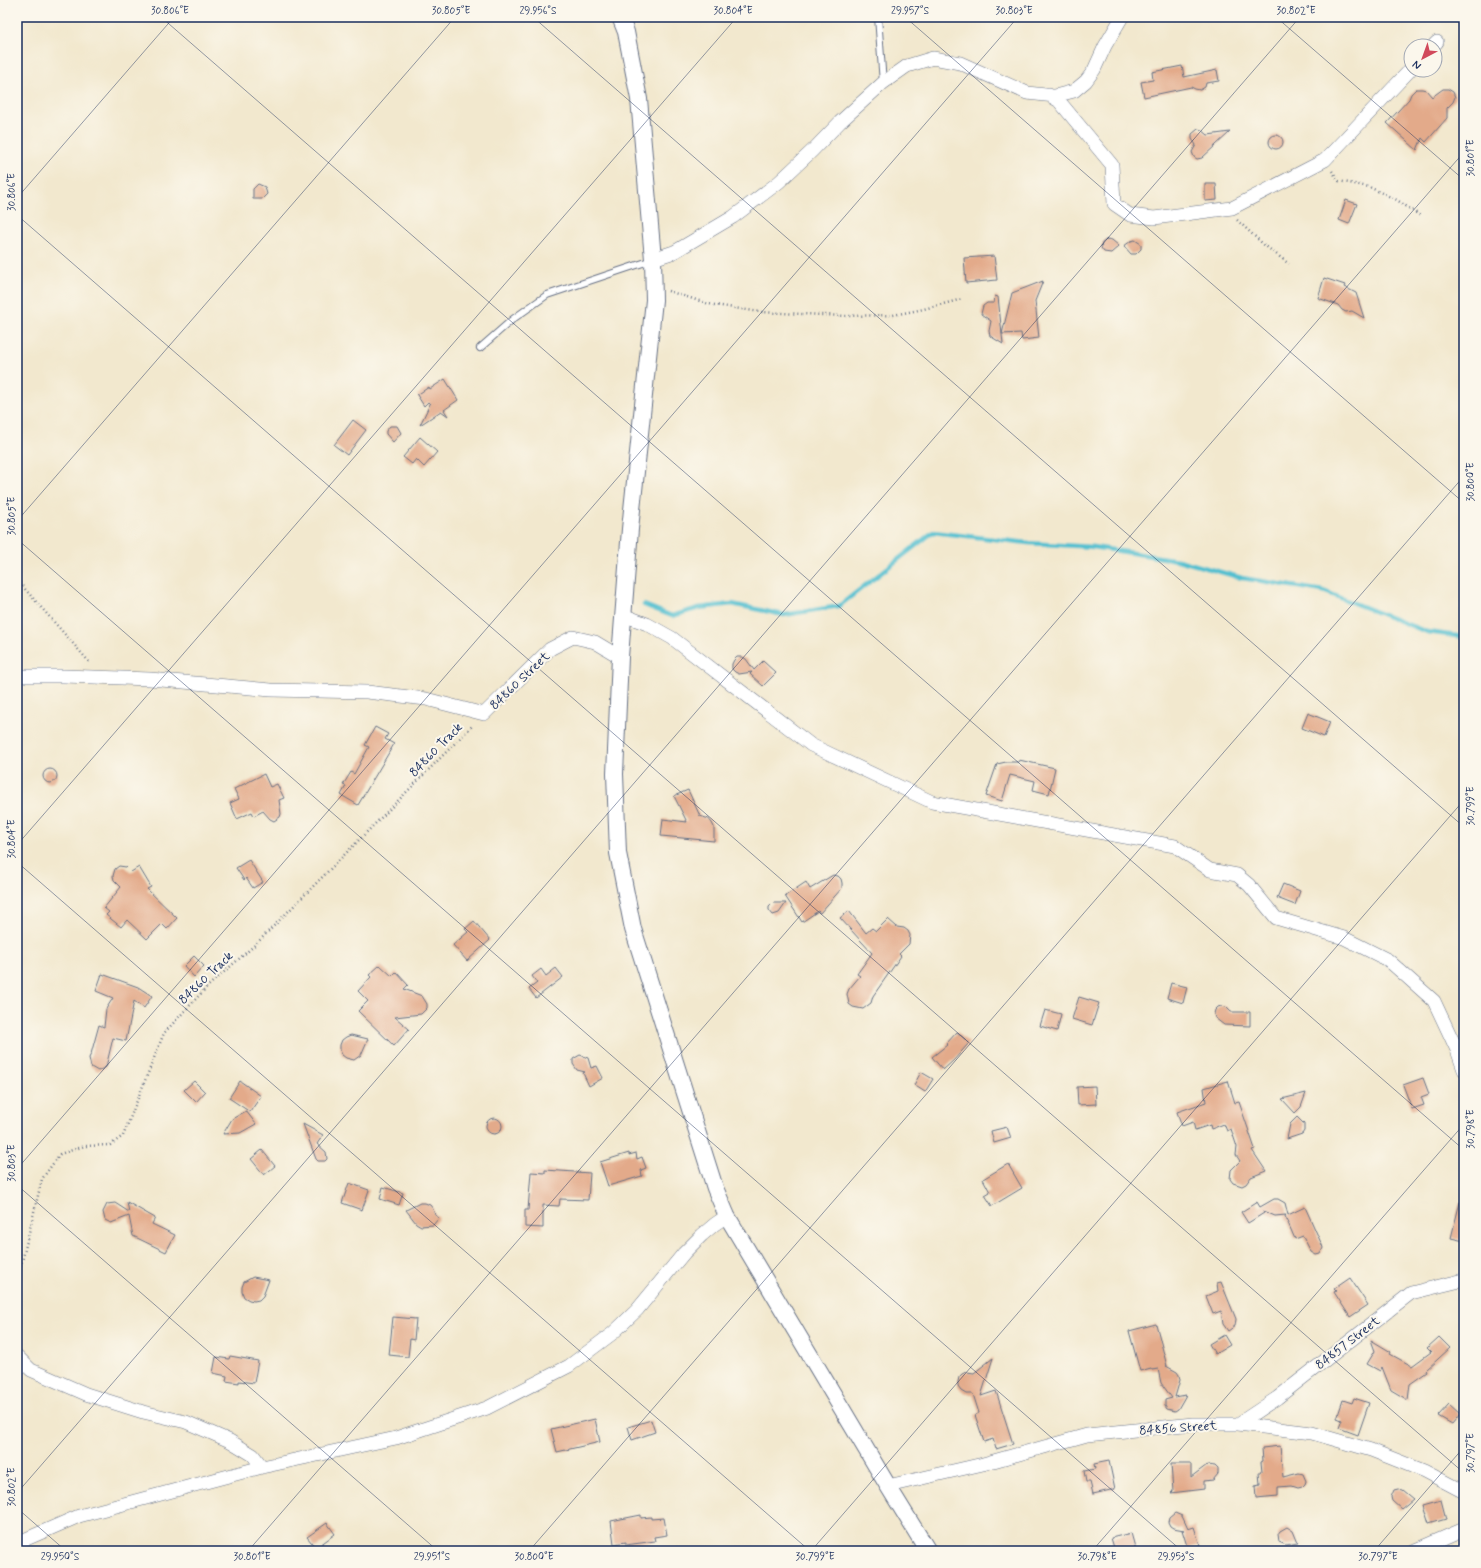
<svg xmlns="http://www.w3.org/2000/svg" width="1481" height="1568" font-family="Mynerve,sans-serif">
<rect width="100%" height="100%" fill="#fbf7ec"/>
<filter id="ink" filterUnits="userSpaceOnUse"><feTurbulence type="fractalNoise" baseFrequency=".025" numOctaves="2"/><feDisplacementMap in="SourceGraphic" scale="8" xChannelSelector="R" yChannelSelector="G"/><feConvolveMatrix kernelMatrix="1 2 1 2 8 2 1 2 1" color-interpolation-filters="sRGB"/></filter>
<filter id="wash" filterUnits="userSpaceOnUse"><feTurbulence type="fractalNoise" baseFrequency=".012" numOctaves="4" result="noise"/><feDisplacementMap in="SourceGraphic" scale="16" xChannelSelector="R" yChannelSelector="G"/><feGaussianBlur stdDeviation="0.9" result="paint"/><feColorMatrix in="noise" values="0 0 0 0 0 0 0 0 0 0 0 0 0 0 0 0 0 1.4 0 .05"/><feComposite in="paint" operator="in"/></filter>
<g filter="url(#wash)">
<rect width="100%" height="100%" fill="#f2e8ce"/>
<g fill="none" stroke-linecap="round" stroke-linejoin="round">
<path stroke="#55c0d0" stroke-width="4.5" d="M644 605 672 616 699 608 732 604 784 615 839 606 933 532 1028 543 1093 547 1178 560 1242 578 1323 591 1427 632 1464 637"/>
</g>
<g id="blocks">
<path fill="#e3aa8a" d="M1182 66 1184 77 1217 70 1219 81 1206 83 1205 87 1200 90 1195 89 1191 87 1144 97 1141 82 1153 80 1152 72Z
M1416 89H1422L1426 90 1432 97 1443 89H1448L1453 92 1455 97 1453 102 1447 108V118L1426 142 1422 138 1417 150 1387 123 1409 99 1411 94Z
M1198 129 1202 130 1208 135 1230 132 1202 158 1197 159 1194 157 1192 152 1196 145 1192 139V134Z
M1269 142a7 7 0 1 1 14 0a7 7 0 1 1-14 0Z
M258 184 265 187 267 194 262 199H253V189Z
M1205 184H1216L1217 200 1205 201Z
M1346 200 1357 204 1349 224 1339 220Z
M1107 239 1112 240 1119 246 1111 253 1104 252 1101 248 1102 243Z
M1135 240 1141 244V249L1136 254H1131L1124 246 1131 241Z
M994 256 997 280 966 283 964 258Z
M1324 278 1345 285 1344 287 1356 293 1364 318 1352 311 1346 312 1342 310 1338 305 1318 298Z
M1043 281 1035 301 1039 338 1022 340 1021 333 1002 334 1012 293Z
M995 296 998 297 1003 344 990 336 989 331 991 321 981 314 983 306 987 303H994Z
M445 379 458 400 444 410 448 416 441 411 420 425 430 404 428 402 424 406 417 395 429 387 430 389Z
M353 420 366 430 347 455 334 445Z
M390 426H397L401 433 393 442 386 434V431Z
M420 437 437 452 424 467 416 459 412 464 403 457Z
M737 657H742L746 659 754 670 763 661 776 673 763 686 750 674 752 672 739 674 735 672 732 669V664L734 660Z
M1308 713 1330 722 1324 737 1302 728Z
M375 727 388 734 385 739 394 744 358 805 341 795 346 786 343 785 351 772 354 774 369 747 365 745Z
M1019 760 1055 768 1049 794 1033 790 1035 781 1010 775 1002 801 986 796 997 764 1006 762H1019Z
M43 776a7 7 0 1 1 14 0a7 7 0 1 1-14 0Z
M264 774 270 787 277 784 284 798 279 800 281 814 280 817 274 821 270 819 263 811 254 816 252 812 237 819 230 803 239 799 234 789Z
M688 790 700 816 709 819 712 823 714 827V841L661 836 663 819 687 822 674 796Z
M249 860 263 882 253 888 246 878 244 880 236 868Z
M119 866 126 867 131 872 139 867 151 887 147 889 177 918 167 929 162 924 147 939 127 920 121 927 106 915 109 912 104 908 121 887 114 880 113 876 115 869Z
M833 875 838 876 841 879 842 883V888L820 913 818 911 802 922 785 896 806 882 810 889Z
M1283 884 1300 891 1295 905 1277 898Z
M773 903H786L779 913 773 915 769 910V907Z
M849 911 866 933 872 928 876 931 888 919 897 927 904 928 908 931 910 935 909 944 899 954 901 956 873 996 871 1003 863 1009 853 1007 849 1004 847 994 849 989 860 976 857 974 872 953 840 918Z
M474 921 490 940 467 961 453 945 468 932 465 929Z
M194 956 204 966 194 977 184 966Z
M380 965 392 976 396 972 408 985 404 989 422 996 427 1004V1008L421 1014 395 1017 409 1029 394 1046 358 1011 368 1001 358 991 371 977 369 975Z
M556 968 563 977 536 998 529 989 537 983 532 976 541 969 546 976Z
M102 974 138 987 152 996 144 1008 134 1001 126 1041 113 1038 106 1067 98 1071 91 1067 89 1058 91 1054 99 1025 104 1027 106 1009 113 998 96 991Z
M1171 983 1187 987 1183 1003 1167 998Z
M1079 997 1099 1003 1092 1025 1072 1019Z
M1221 1006 1226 1007 1231 1012H1250V1026L1224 1025 1215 1018 1214 1014 1215 1010 1218 1007Z
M1045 1010 1061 1014 1057 1031 1040 1026Z
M957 1032 969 1043 954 1060 943 1070 932 1057 947 1045 946 1044Z
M351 1035 368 1039 361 1055 354 1060 346 1058 342 1055 340 1050V1045L342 1040 346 1037Z
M580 1055 588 1058 591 1068 597 1066 603 1078 589 1086 583 1073 585 1072 577 1070 573 1064V1059Z
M921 1072 933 1079 925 1092 914 1085Z
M1423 1078 1429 1094 1421 1097 1424 1105 1412 1109 1403 1085Z
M194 1081 205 1092 196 1102 184 1090Z
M240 1081 261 1096 250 1112 229 1098Z
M1228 1081 1235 1103 1239 1102 1255 1149 1252 1150 1266 1171 1251 1177 1246 1184 1242 1186 1233 1183 1230 1179 1231 1170 1240 1161 1236 1155 1237 1147 1231 1129 1227 1131 1224 1124 1211 1129 1210 1125 1195 1130 1193 1122 1182 1126 1177 1112 1206 1102 1204 1088Z
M1095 1086 1096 1104 1078 1105 1077 1087Z
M1306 1093 1301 1107 1295 1113 1282 1099Z
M246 1111 256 1124 240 1133 223 1134 232 1119Z
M1297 1117 1304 1124V1131L1302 1134 1287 1139 1290 1124Z
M486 1126a8 8 0 1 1 16 0a8 8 0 1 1-16 0Z
M303 1124 323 1135 317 1144 326 1152 327 1159 325 1161H318L316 1159Z
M1007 1127 1011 1138 994 1143 991 1131Z
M262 1150 275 1166 264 1175 251 1159Z
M629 1153V1155L636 1153 637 1159 642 1157 646 1168 641 1170 642 1176 608 1186 600 1162Z
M1008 1164 1022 1188 992 1206 985 1195 990 1192 983 1179Z
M545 1170 590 1173 588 1200 560 1199 559 1206 543 1205V1228L525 1227V1210H528L531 1172 545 1173Z
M349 1183 369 1190 362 1210 342 1203Z
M383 1187 403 1193 399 1205 380 1199Z
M1274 1199H1278L1285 1203 1288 1215 1305 1207 1322 1245 1323 1248 1320 1254 1316 1255 1311 1252 1303 1236 1295 1239 1285 1216 1286 1215 1275 1216 1263 1211 1264 1213 1248 1223 1241 1212 1257 1202 1260 1207Z
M127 1202 155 1218 152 1224 175 1235 166 1252 133 1236 129 1216 111 1223 105 1220 103 1212 107 1204 115 1203 129 1212Z
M1460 1202 1464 1203V1241L1451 1238Z
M420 1203H425L430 1205 433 1209 435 1215 439 1218 433 1225 421 1226 416 1223 406 1210Z
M253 1277 269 1280 263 1296 259 1300 254 1301 249 1300 244 1297 242 1292V1287L244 1282Z
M1350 1278 1368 1305 1350 1317 1334 1292 1336 1291 1334 1289Z
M1221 1282 1236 1319 1235 1326 1228 1331 1223 1324 1221 1311 1213 1314 1206 1296 1218 1291 1217 1283Z
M393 1317 416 1319 414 1340 410 1339 408 1357 389 1355Z
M1156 1324 1167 1366H1166L1177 1372 1179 1375 1180 1380 1175 1397 1186 1395 1178 1409 1175 1411 1167 1409 1165 1406V1400L1172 1398 1161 1383 1158 1369 1152 1370 1151 1368 1140 1371 1129 1331Z
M1224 1335 1230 1345 1215 1354 1209 1344Z
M1439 1337 1450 1348 1426 1370 1427 1372 1410 1384 1408 1400 1391 1390 1382 1367 1380 1371 1367 1364 1375 1351 1371 1340 1391 1352 1390 1354 1412 1366 1431 1352 1427 1348Z
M230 1356 258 1361 254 1383 239 1381V1383L226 1381 227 1376 213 1373 216 1357 229 1359Z
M993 1358 981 1396 996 1391 1013 1444 996 1449 993 1439 984 1442 975 1415 979 1413 973 1394H966L961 1391 958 1387V1382L959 1377 962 1374 967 1372 974 1373Z
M1354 1398 1369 1403 1358 1435 1339 1428 1342 1420 1337 1418 1343 1400 1352 1403Z
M1449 1404 1460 1414 1452 1424 1438 1416Z
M595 1419 600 1442 557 1452 551 1429Z
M651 1420 655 1432 632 1440 628 1427Z
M1280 1446 1283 1477 1299 1473 1303 1474 1306 1481 1305 1484 1302 1487 1298 1488 1292 1486 1278 1487V1496L1256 1498 1255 1486 1260 1485 1259 1472H1262L1261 1462 1263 1461 1262 1448Z
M1109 1461 1115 1489 1093 1494 1090 1482H1086L1084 1471 1095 1469 1094 1464Z
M1171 1464H1191V1477L1207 1465 1215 1466 1218 1469V1474L1213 1480 1204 1481V1489L1171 1493 1173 1491Z
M1398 1489 1402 1490 1413 1499 1401 1509 1392 1501 1391 1497 1394 1490Z
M1441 1500 1446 1519 1429 1524 1423 1505Z
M1175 1513 1182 1516 1188 1529 1194 1527 1200 1545 1188 1549 1182 1530H1184L1173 1528 1170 1526 1168 1522 1169 1518Z
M641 1515V1518L651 1517V1519L664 1518 667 1535 654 1537 655 1541 626 1545V1542L614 1544 611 1521Z
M327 1523 335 1534 316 1548 307 1537Z
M1287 1527 1293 1531 1298 1543 1286 1545 1279 1542 1278 1534 1280 1531Z
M1131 1533 1136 1551H1115L1111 1538Z"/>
</g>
</g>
<g filter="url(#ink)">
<use href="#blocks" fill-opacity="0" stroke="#667085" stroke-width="1"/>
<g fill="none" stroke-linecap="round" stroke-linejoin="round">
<defs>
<path id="service" d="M878 17 883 83
M480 348 513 319 547 295 652 260"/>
<path id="minor" d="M1433 46 1437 42
M1049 95 1059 101 1112 165 1114 204 1130 215 1154 218 1232 208 1325 160 1411 69
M653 259 674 252 733 217 779 182 812 151 840 122 883 83 907 66 933 58 960 63 1027 93 1055 96 1074 91 1086 81 1094 70 1105 46 1122 17
M623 615 647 624 672 638 811 745 932 802 1175 846 1210 870 1237 875 1249 885 1276 918 1344 938 1388 960 1434 1001 1457 1050 1464 1070
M17 676H64L150 679 271 690 367 692 426 699 484 714 550 649 573 637 595 642 620 657
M17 1356 31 1370 86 1394 143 1412 186 1422 230 1441 253 1455 262 1467
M1238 1424 1277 1398 1411 1293 1464 1280
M888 1486 983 1464 1087 1435 1193 1424H1238L1312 1433 1371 1450 1424 1471 1464 1492
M17 1543 79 1516 262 1467 396 1438 487 1408 569 1366 613 1333 637 1310 684 1253 702 1235 715 1224 727 1216
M1413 1551 1464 1529"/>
<path id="tertiary" d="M620 17 626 32 639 99 653 259 654 300 630 529 620 657 615 774 618 853 633 929 715 1188 727 1216 888 1486 928 1551"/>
</defs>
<use href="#service" stroke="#667085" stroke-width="8"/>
<use href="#minor" stroke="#667085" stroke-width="14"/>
<use href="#tertiary" stroke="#667085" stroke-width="18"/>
<path stroke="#667085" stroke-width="2.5" stroke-dasharray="1 3" stroke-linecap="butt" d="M1332 171 1339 181 1369 187 1397 200 1422 217
M1237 220 1263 244 1289 264
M668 291 709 304 760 312 845 316 893 315 924 309 962 299
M17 580 91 664
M17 1282 42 1179 60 1154 85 1146 110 1145 123 1136 164 1033 207 987 256 944 473 725"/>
<use href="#service" stroke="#fff" stroke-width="6"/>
<use href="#minor" stroke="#fff" stroke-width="13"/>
<use href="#tertiary" stroke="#fff" stroke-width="16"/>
</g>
</g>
<path fill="none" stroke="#1b2f5e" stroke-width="1" stroke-opacity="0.45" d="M161 17 1464 1150M533 17 1464 827M905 17 1464 503M1276 17 1464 180M17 198 174 17M17 215 1464 1473M17 521 455 17M17 539 1182 1551M17 845 737 17M17 862 810 1551M17 1169 1018 17M17 1185 438 1551M17 1493 1300 17M17 1508 66 1551M248 1551 1464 152M529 1551 1464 476M811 1551 1464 800M1092 1551 1464 1124M1374 1551 1464 1447"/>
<g text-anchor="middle" stroke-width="4" stroke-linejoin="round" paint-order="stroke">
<g font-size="13" fill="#1b2f5e" stroke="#fbf7ec">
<text transform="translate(519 680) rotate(-44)" y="5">84860 Street</text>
<text transform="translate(435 749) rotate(-46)" y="5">84860 Track</text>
<text transform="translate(205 977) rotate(-44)" y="5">84860 Track</text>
<text transform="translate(1347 1342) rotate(-38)" y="5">84857 Street</text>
<text transform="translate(1178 1427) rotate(-4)" y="5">84856 Street</text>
</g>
</g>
<rect width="1481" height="1568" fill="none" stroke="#fbf7ec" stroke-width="44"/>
<g transform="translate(1423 58) rotate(221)"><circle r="19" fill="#fbf7ec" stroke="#a1a7b3"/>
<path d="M0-3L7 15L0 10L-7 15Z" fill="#d1495b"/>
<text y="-6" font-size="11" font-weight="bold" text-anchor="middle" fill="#1b2f5e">N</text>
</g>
<rect x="22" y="22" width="1437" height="1524" fill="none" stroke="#1b2f5e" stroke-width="1.5"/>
<g font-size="10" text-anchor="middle" fill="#1b2f5e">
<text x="170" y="14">30.806°E</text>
<text x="451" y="14">30.805°E</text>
<text x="538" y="14">29.956°S</text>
<text x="733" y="14">30.804°E</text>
<text x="910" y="14">29.957°S</text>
<text x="1014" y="14">30.803°E</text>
<text x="1296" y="14">30.802°E</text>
<text transform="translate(1470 158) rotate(-90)" y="4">30.801°E</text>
<text transform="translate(11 192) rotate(-90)" y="4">30.806°E</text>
<text transform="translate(1470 482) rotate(-90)" y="4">30.800°E</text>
<text transform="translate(11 516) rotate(-90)" y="4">30.805°E</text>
<text transform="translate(1470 806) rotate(-90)" y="4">30.799°E</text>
<text transform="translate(11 839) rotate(-90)" y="4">30.804°E</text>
<text transform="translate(1470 1129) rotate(-90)" y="4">30.798°E</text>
<text transform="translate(11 1163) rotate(-90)" y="4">30.803°E</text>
<text transform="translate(1470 1453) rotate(-90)" y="4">30.797°E</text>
<text transform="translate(11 1487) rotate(-90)" y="4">30.802°E</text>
<text x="60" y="1560">29.950°S</text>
<text x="252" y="1560">30.801°E</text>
<text x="432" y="1560">29.951°S</text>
<text x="534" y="1560">30.800°E</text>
<text x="815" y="1560">30.799°E</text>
<text x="1097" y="1560">30.798°E</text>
<text x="1176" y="1560">29.953°S</text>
<text x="1378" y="1560">30.797°E</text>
</g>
</svg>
